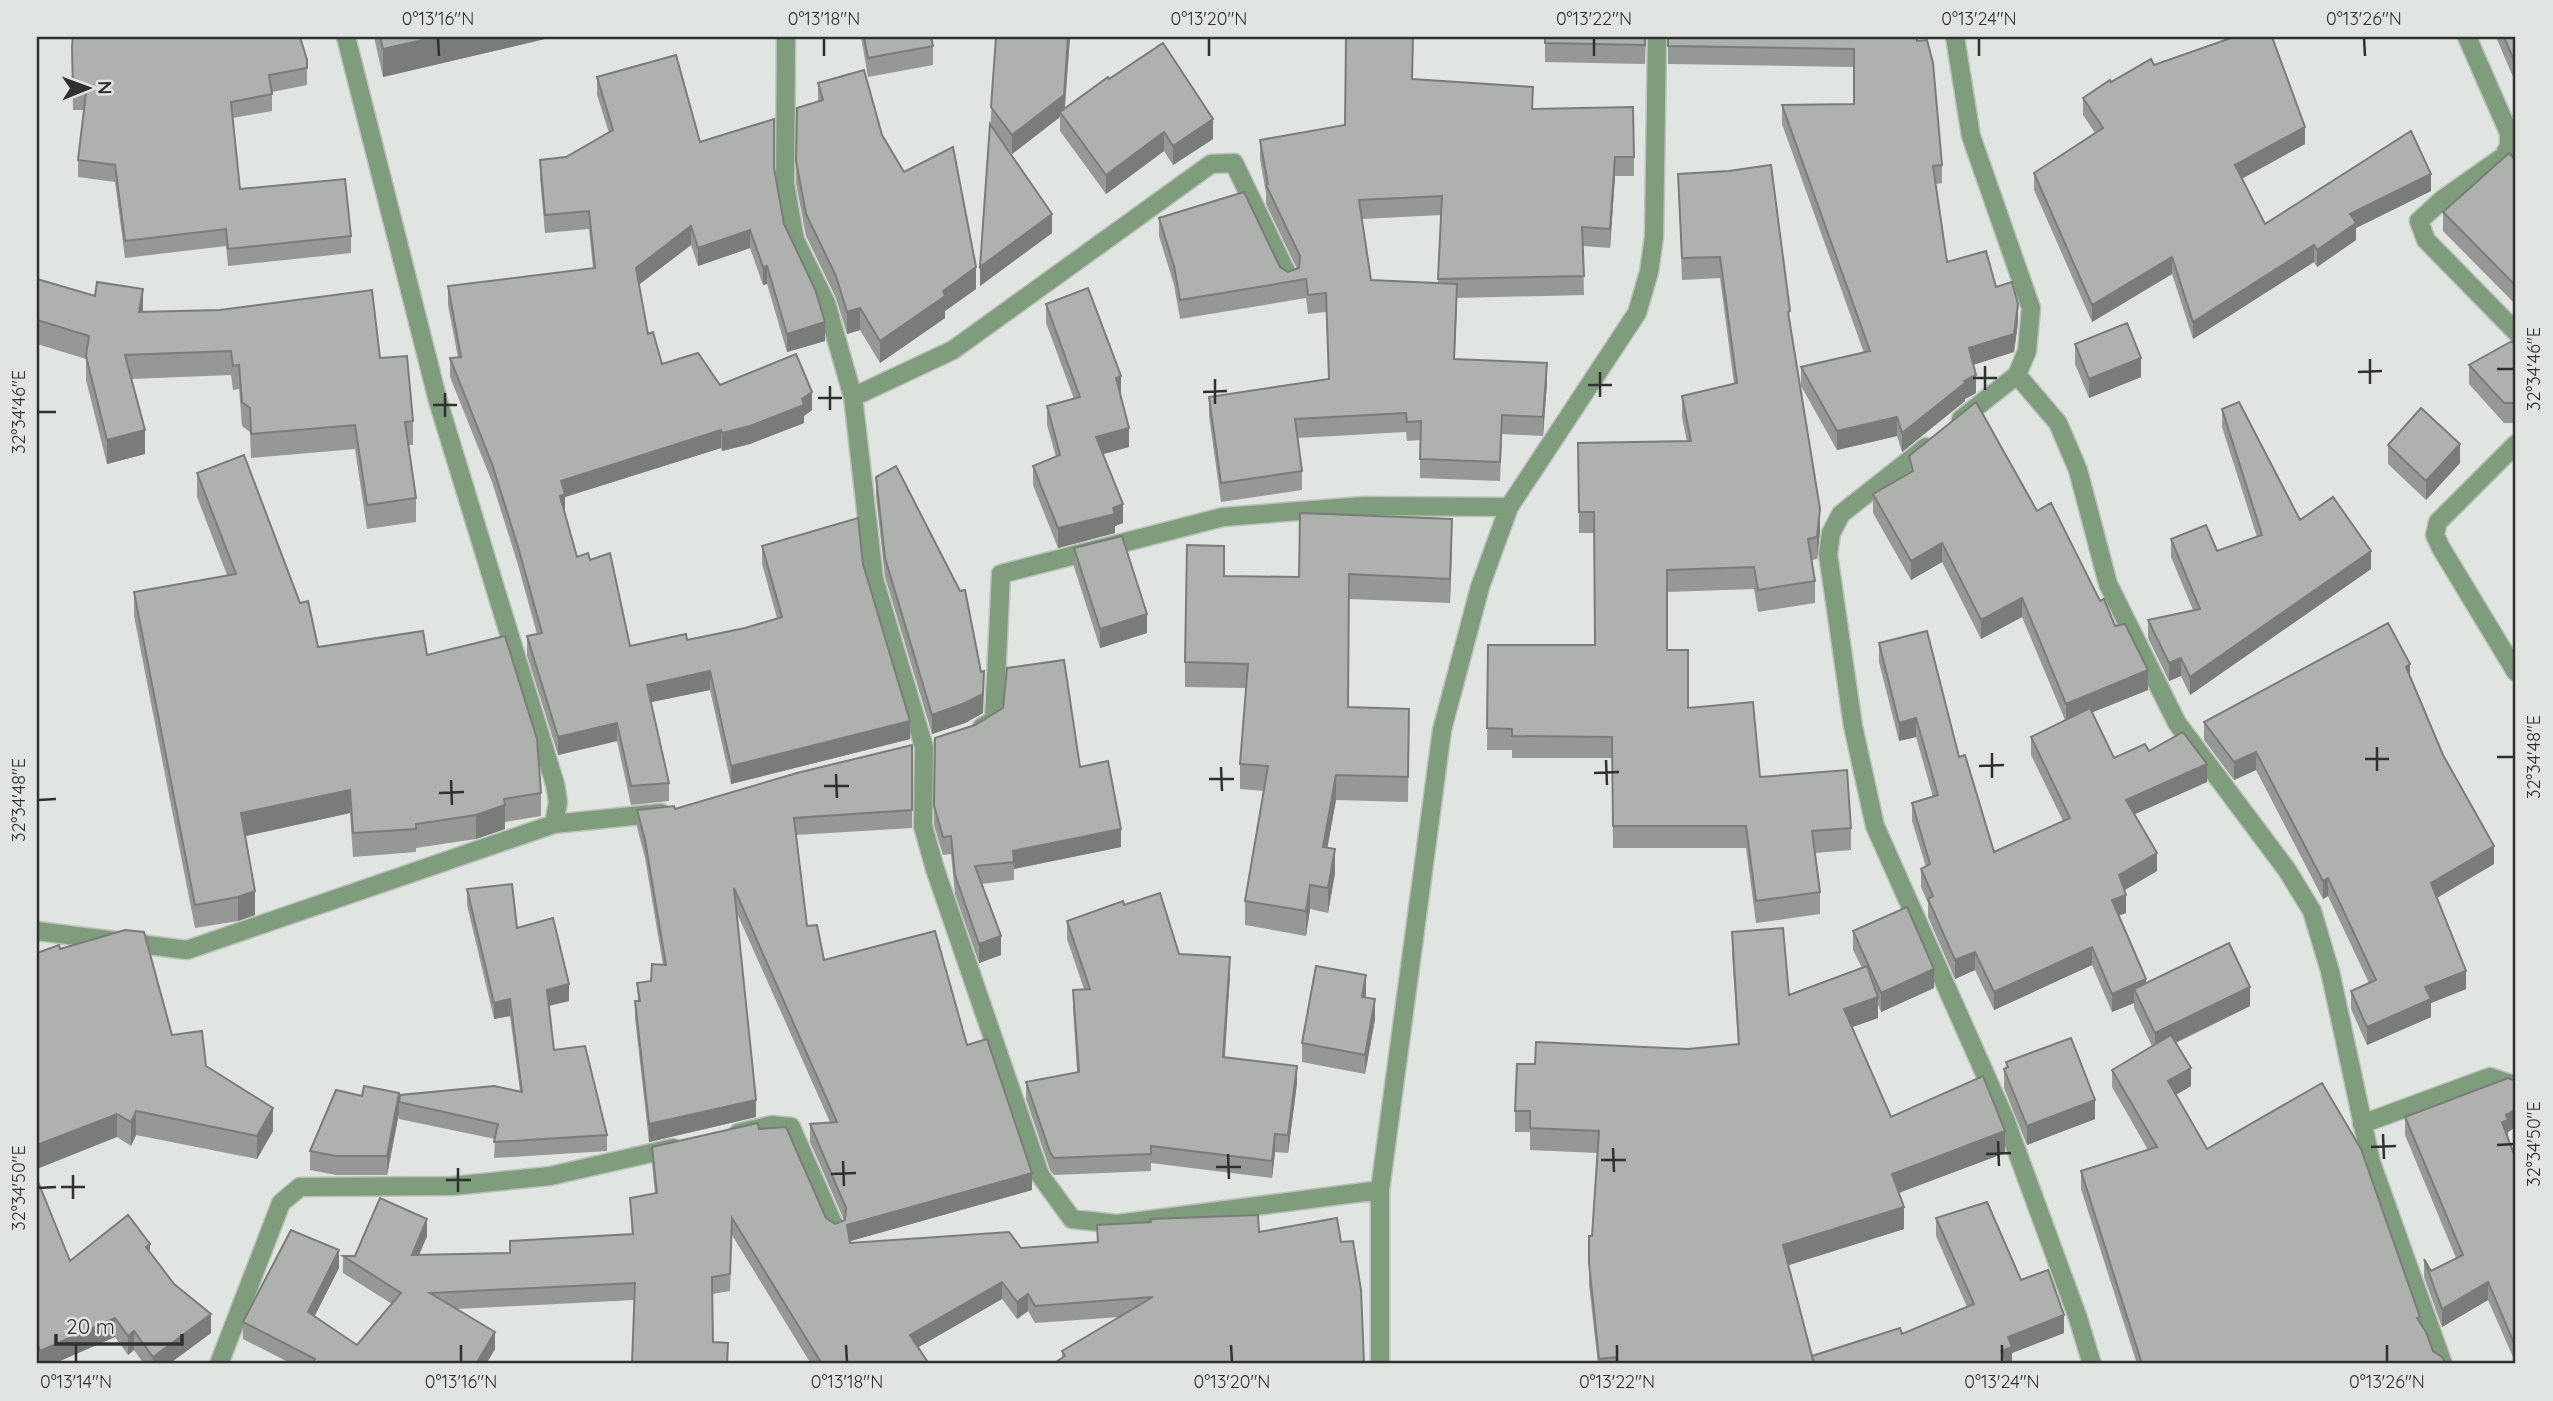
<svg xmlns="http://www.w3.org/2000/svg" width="2553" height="1401" font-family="Quicksand,sans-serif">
<rect width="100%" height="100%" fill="#e1e5e1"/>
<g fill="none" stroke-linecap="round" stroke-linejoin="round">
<defs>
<path id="minor" d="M786 37 785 184 795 240 826 303 853 397 953 350 1211 164 1234 163 1290 280
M1955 37 1971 136 2031 308 2027 351 2017 375 1961 419
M2467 37 2509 133V145L2504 156 2443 199 2419 221 2426 240 2516 332
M2017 375 2058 423 2078 470 2108 584 2177 723 2287 870 2312 911 2330 971 2371 1162 2443 1364
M853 397 874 579 924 747 923 826 935 869 1040 1175 1072 1219 1117 1224 1380 1190
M2516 444 2438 522 2435 535 2441 548 2516 672
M1926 447 1841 514 1831 533 1828 554 1853 726 1875 826 2005 1119 2078 1318 2092 1364
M982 727 994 720 1001 574 1223 517 1364 506 1509 507
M554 824 661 813
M37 931 187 950 554 824 558 802 555 784 438 401 346 37
M2362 1124 2490 1077 2514 1085 2516 1088
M738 1133 772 1125 791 1127 836 1230
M219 1364 281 1203 300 1187 452 1186 550 1176 673 1148
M1380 1364V1190L1442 730 1480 587 1509 507 1637 313 1649 272 1654 237 1657 37"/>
</defs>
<use href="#minor" stroke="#bdc1bd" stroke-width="21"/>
<use href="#minor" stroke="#7f9d7d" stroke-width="18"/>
</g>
<path fill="#969895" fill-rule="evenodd" d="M374 37H549V38L383 77Z
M861 37H931L933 46V65L868 77Z
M996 37H1070L1065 108 1109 79 1213 139 1173 165 1164 151 1106 194 1060 131V117L1012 154 1001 140 1052 233 980 286Z
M1545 37H1646L1645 64 1545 62Z
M1668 37 1917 41 1942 165V183L1936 184 1947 262 1996 287 2018 322 2014 352 1973 365 1976 393 1965 399V401L1902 452 1897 436 1837 450 1801 386V367L1864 353 1782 124V105L1854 104V67L1668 64Z
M2230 37H2272L2305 144 2242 179 2265 224 2431 191 2356 228V240L2317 267 2314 262 2193 339 2172 274 2092 322 2034 190V173L2095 133 2083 115V98L2111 82 2230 38Z
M2496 37H2516V84Z
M72 47 307 60V85L272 92V111L233 118 240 189 351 236V253L228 266 226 246 125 258 115 182 78 177V160L84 110H73Z
M597 77 700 142 774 168 784 224 825 341 787 352 767 284 763 285 750 248 698 266 691 245 639 284 648 334 662 364 720 385 812 410 804 416V423L750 444 722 451 721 448 565 497 564 512 577 557 590 560 630 646 687 640 745 628 777 618 762 564V546L863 564 910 739 731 784 710 690 651 702 669 783V801L631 805 617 741 558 755 527 655V636L537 634 518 565 492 482 450 377V358H458L448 305V286L593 268 589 229 545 233 540 178V160L566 157 609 133 597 95Z
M1412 79 1533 109 1634 157V176H1615L1610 248 1583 246 1584 295 1457 298 1454 359 1547 382 1543 436 1502 434 1500 481 1420 478V440L1407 441 1406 432 1297 438 1302 471V490L1221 502 1209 416V397L1329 379 1326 312 1308 314 1306 298 1180 319 1174 285 1159 236V218L1280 267 1288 272 1297 269 1266 204V193L1260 159V140L1345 125ZM1441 215 1438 283 1371 280 1362 219Z
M818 83 882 135 904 172 976 289 945 311V318L880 363 860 330 847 334 836 298 806 236 796 183 797 108 818 101Z
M2516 161V305L2443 231V212Z
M1678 174 1790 324 1820 531 1817 559 1812 560 1815 581V603L1758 612 1754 589 1667 592V650L1688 708 1760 777 1851 828V850L1815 853 1820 892V914L1756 923 1746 848H1613L1612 758H1512V750H1487L1488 645H1595L1594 533H1579L1578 443 1687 442 1682 417V396L1734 384 1720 278 1682 280Z
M37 279 143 312 380 358 413 421V445H408L416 498V522L367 529 355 449 251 458 250 432 242 426 239 389 233 390 231 375 131 379 145 454 107 464 86 380V359L37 344Z
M1046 304 1121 395 1129 447 1103 454 1123 523 1115 526V533L1058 548 1033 485V466L1056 457 1047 425V406L1074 399 1046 323Z
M2075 344 2141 377 2089 398 2075 364Z
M2516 348V423H2504L2469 384V365Z
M2222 409 2300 520 2371 569 2190 695 2181 676 2169 681 2148 638V620L2193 610 2171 557V539L2217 551 2257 537 2222 427Z
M2388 445 2460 463 2426 500 2388 464Z
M1909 456 2037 511 2100 601 2115 626 2148 690 2092 712 2114 758 2149 751 2207 782 2135 814 2157 871 2125 890 2126 913 2118 916 2146 983 2250 1006 2176 1043 2191 1086 2176 1095 2207 1149 2420 1324 2433 1351 2446 1364H2137L2081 1189V1171L2148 1150 2112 1087V1070L2152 1046 2134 1008V1003L2112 1012 2092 965 1994 1010 1975 970 1955 979 1928 917V903L1921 887V869L1926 867 1912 821V803L1933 797 1916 737 1899 741 1879 662V643L1959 757 1994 852 2063 821 2031 755V737L2065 720 2022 617 1981 639 1942 562 1911 580 1873 513V494L1909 473Z
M197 473 300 603 318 647 427 655 541 793V816L505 822V829L476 839 416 848V852L353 857 350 813 245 836 255 915 238 921 195 928 134 616V592L227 575 197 497Z
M876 477 984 690 983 713 965 723 932 734 885 577 876 496Z
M1452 543 1450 603 1349 599 1348 707 1409 733 1408 802 1336 800 1327 848 1335 873 1328 913 1310 909 1306 936 1245 925V901L1264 791 1240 789V764L1246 688 1185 687V662L1224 576 1299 577Z
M1074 548 1147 633 1100 648 1074 567Z
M2410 677 2443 755 2494 864 2437 898 2466 989 2431 1003V1017L2367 1045 2351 1009V991L2369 983 2328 896 2323 899 2256 770 2234 780 2204 740V722Z
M935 738 1080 767 1121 847 1014 869V880L981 884 1001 955 979 963 955 894 951 854 943 855 934 825Z
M912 745V828L796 835 807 926 824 960 967 1045 1032 1190 850 1241V1243L1021 1248 1097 1242V1225L1259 1232 1341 1242 1361 1290 1364 1364H1053L1062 1358V1351L1120 1317 1035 1323 1028 1311 1017 1319 1002 1299 918 1347 929 1364H811L732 1235 730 1291 712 1294 713 1342 728 1343 727 1364H632L634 1300 457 1309 495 1349 486 1364H292L243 1339V1322L339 1268 314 1317 357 1345 392 1304 343 1273V1256H355L427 1236 419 1255 510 1253 632 1235 630 1198 655 1194 652 1164V1147L759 1129 826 1218 835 1224 844 1220 810 1142V1124L830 1122 736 911 756 1117 649 1142 635 1018V1001H638L637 983 651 981 663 965 645 858 637 827V810L675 809Z
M467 889 517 928 569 1001 549 1006 554 1050 607 1135V1151L494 1158 495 1139 399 1119V1113L387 1175H336L310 1170V1151L362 1096 520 1091 510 1016 494 1019 467 905Z
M1124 905 1179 954 1230 975 1225 1057 1297 1083 1288 1153 1275 1152 1272 1178 1151 1163V1171L1054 1175 1050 1170 1026 1099V1082L1077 1072 1073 1008V990L1084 989 1067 939V921Z
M1853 931 1934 988 1881 1012 1878 1004V1018L1852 1027 1891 1117 2005 1153 1899 1193 1904 1229 1788 1265 1812 1356 1902 1334 1967 1307 1936 1236V1218L2021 1280 2064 1333 2012 1353V1364H1598L1589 1285V1236H1592L1597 1153 1530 1150V1132H1515V1111L1535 1064 1738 1044 1732 953V932L1789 995 1862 968 1853 950Z
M60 949 172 1035 206 1066 273 1131 257 1159 136 1135 131 1146 117 1137Z
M1366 994 1365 998 1375 1019 1365 1074 1302 1062V1043Z
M2006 1062 2095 1119 2027 1145 2004 1088V1069L2006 1068Z
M2405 1117 2508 1132V1138L2516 1160V1364L2488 1300 2442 1327 2424 1277V1259L2431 1271 2456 1258 2405 1135Z
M37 1179 70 1261 150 1253 211 1333 169 1364H144L134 1350 128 1355 115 1337 53 1364H37Z"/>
<path fill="#7a7c79" d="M436 37H549V38L383 77V49Z
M1068 37H1070L1064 114 1060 112V117L1012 154V135Z
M1213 119V139L1173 165V146Z
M2305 127V144L2235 182V165Z
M1164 132V151L1106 194V175Z
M1615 157V176L1610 248V229Z
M2431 174V191L2356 228V240L2317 267V250L2350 214Z
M1052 214V233L980 286V267Z
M691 226V245L636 287V268Z
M750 230V248L698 266V248Z
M2314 245V262L2193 339V322Z
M2172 257V274L2092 322V305Z
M767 266V284L763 285V267Z
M976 267V289L945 311V318L880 363V341L943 291Z
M1457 284V303L1454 378V359Z
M143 289V313L139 312Z
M2018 304V322L2014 352 1969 366V348Z
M860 308V330L847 334V312Z
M825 322V341L787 352V334Z
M2141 358V377L2089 398V379Z
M1547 363V382L1543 436V417Z
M1976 375V393L1965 399V401L1902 452V433L1964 381Z
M1121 376V395L1116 397V378Z
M812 392V410L804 416V423L750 444 722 451V433L802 399Z
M1897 417V436L1837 450V431Z
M1129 428V447L1096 456V437Z
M145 430V454L107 464V440Z
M721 430V448L565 497V512L560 514 561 481Z
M2460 444V463L2426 500V481Z
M1123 504V523L1115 526V533L1058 548V528Z
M1820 509V531L1817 559V537Z
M1452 519V543L1450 603V579Z
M1942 543V562L1911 580V561Z
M2371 551V569L2190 695V677Z
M2022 598V617L1981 639V620Z
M1147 614V633L1100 648V629Z
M2181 658V676L2169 681V663Z
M2410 664V682L2406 667Z
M2148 670V690L2066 723V704Z
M710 671V690L647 703V685Z
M984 671 983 713 965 723 932 734V715Z
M1916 718V737L1899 741V723Z
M910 721V739L731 784V766Z
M617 723V741L558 755V737Z
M2256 752V770L2234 780V762Z
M2207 764V782L2126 818V800Z
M1336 775V800L1323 872V847Z
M350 790V813L241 837V813Z
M505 805V829L476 839V815Z
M1121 829V847L1014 869 1013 851Z
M2494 846V864L2431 901V883Z
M1335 849V873L1328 913V888Z
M2157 853V871L2119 893V875Z
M2328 878V896L2323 899V881Z
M1310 885V909L1306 936V911Z
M255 891V915L238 921V897Z
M2126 895V913L2112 918V900Z
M1001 936V955L979 963V944Z
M2092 947V965L1994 1010V992Z
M1975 952V970L1955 979V960Z
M1230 957V975L1223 1075V1057Z
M1934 969V988L1881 1012V993Z
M2466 971V989L2431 1003V1017L2367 1045V1027L2425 987Z
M1366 975V994L1362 1016V997Z
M2146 979V997L2134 989V1003L2112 1012V994Z
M569 984V1001L547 1006V990Z
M2250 987V1006L2155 1052V1033Z
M1878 997V1018L1844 1030V1009Z
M510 999V1016L494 1019V1003Z
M1375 999V1019L1365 1074V1055Z
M1297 1066V1083L1288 1153V1135Z
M2191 1068V1086L2168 1099V1081Z
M399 1093V1113L387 1175V1156Z
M756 1100V1117L649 1142V1124Z
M2095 1100V1119L2027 1145V1126Z
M273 1108V1131L257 1159V1136Z
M2516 1109V1127L2508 1132V1138L2502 1122 2506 1115Z
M136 1111V1135L131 1146V1122Z
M117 1114V1137L37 1169V1145Z
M2005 1131V1153L1892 1195V1174Z
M1275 1134V1152L1272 1178V1161Z
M1032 1173V1190L847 1242V1225Z
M1904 1207V1229L1783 1267V1245Z
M427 1219V1236L412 1272V1255Z
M150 1244V1263L146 1247Z
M339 1250V1268L308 1329V1312Z
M1002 1282V1299L910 1352V1335Z
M2488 1282V1300L2442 1327V1309Z
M1028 1294V1311L1017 1319V1302Z
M211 1314V1333L169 1364H153V1357Z
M2064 1315V1333L2012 1353V1364H2001V1351L2008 1337Z
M115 1318V1337L53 1364H40V1351Z
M134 1331V1350L128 1355V1336Z
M495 1332V1349L486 1364H476Z"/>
<path fill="#aeb1ad" stroke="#7a7c79" stroke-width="2" d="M73 37H300L307 60V68L269 75 272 94 231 102 240 189 345 179 351 236 228 249 226 229 125 241 115 165 78 160 86 93H73L72 47Z
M380 37H436L383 49Z
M864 37H931L933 46 868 58Z
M996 37H1068L1064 95 1012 135 991 107Z
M1346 37H1413L1412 79 1533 87 1532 109 1633 107 1634 157H1615L1610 229 1582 227 1584 276 1438 279 1442 196 1359 200 1371 280 1457 284 1454 359 1547 363 1543 417 1502 415 1500 462 1420 459 1421 421 1407 422 1406 413 1295 419 1302 471 1221 483 1209 397 1329 379 1326 293 1308 295 1306 279 1180 300 1174 266 1159 218 1244 192 1280 267 1288 272 1299 268 1300 256 1266 185 1268 184 1260 140 1345 125Z
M1545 37H1645V45L1545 43Z
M1668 37H1917V41L1927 40 1933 63 1942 165 1933 166 1947 262 1986 251 1996 287 2012 282 2018 304 2014 334 1969 348 1976 375 1964 381 1965 383 1902 433 1897 417 1837 431 1801 367 1870 351 1782 105 1854 104V49L1668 46Z
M2234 37H2272L2305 127 2235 165 2265 224 2411 131 2431 174 2350 214 2356 223 2317 250 2314 245 2193 322 2172 257 2092 305 2034 173 2103 128 2083 98 2110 80 2111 82 2151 59 2154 65Z
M2504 37H2516V65Z
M1163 43 1213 119 1173 146 1164 132 1106 175 1060 112 1108 77 1109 79Z
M676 55 700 142 774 119V168L784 224 815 289 825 322 787 334 767 266 763 267 750 230 698 248 691 226 636 268 648 334 653 332 662 364 698 353 720 385 796 354 812 392 802 399 804 405 750 426 722 433 721 430 561 481 565 494 560 496 577 557 588 553 590 560 610 553 630 646 686 634 687 640 745 628 782 617 762 546 858 518 863 564 910 721 731 766 710 671 647 685 669 783 631 786 617 723 558 737 527 636 542 633 518 547 492 464 450 358 461 357 448 286 595 268 589 211 545 215 540 160 566 157 613 130 597 77Z
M864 70 882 135 904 172 953 147 976 267 943 291 945 296 880 341 860 308 847 312 836 276 806 214 796 161 797 108 823 100 818 83Z
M990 124 1052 214 980 267Z
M2509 153 2516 161V286L2443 212Z
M1771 165 1790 311 1788 312 1820 509 1817 537 1808 539 1815 581 1758 590 1754 567 1667 570V650H1688V708L1753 702 1760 777 1847 770 1851 828 1812 831 1820 892 1756 901 1746 826H1613L1612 737 1512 736V729L1487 728 1488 645H1595L1594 512H1579L1578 443 1691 441 1682 396 1737 383 1720 257 1682 258 1678 174 1729 171Z
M37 279 95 296 97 282 143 289 139 312 220 310 372 290 380 358 407 356 413 421 405 422 416 498 367 505 355 425 251 434 250 408 242 402 239 365 233 366 231 351 125 355 145 430 107 440 86 356 89 336 37 320Z
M1088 288 1121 376 1116 378 1129 428 1096 437 1123 504 1113 508 1115 514 1058 528 1033 466 1060 455 1047 406 1080 397 1046 304Z
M2127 323 2141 358 2089 379 2075 344Z
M2512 341 2516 348V403H2504L2469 365Z
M1976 402 2037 511 2051 503 2100 601 2104 599 2115 626 2125 624 2148 670 2066 704 2022 598 1981 620 1942 543 1911 561 1873 494 1913 471 1909 456Z
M2239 402 2300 520 2333 497 2371 551 2190 677 2181 658 2169 663 2148 620 2200 609 2171 539 2206 525 2217 551 2262 535 2222 409Z
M2421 408 2460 444 2426 481 2388 445Z
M244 455 300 603 308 601 318 647 423 631 427 655 505 636 537 739 541 793 504 799 505 805 476 815 416 824V829L353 833 350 790 241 813 255 891 238 897 195 905 134 592 236 574 197 473Z
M896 466 960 591 965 590 981 672 984 671 983 694 965 703 932 715 885 558 876 477Z
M1300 513 1452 519 1450 579 1349 574 1348 707 1409 709 1408 777 1336 775 1323 847 1335 849 1328 888 1310 885 1306 911 1245 901 1268 766 1240 764 1248 664 1185 662 1187 545 1224 546V576L1299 577Z
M1122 536 1147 614 1100 629 1074 548Z
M2388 623 2410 664 2406 667 2443 755 2494 846 2431 883 2466 971 2425 987 2431 999 2367 1027 2351 991 2376 980 2328 878 2323 881 2256 752 2234 762 2204 722Z
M1927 631 1959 757 1965 755 1994 852 2070 818 2031 737 2090 708 2114 758 2145 744 2149 751 2183 732 2207 764 2126 800 2157 853 2119 875 2126 895 2112 900 2146 979 2112 994 2092 947 1994 992 1975 952 1955 960 1928 899 1933 896 1921 869 1930 864 1912 803 1938 795 1916 718 1899 723 1879 643Z
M1064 660 1080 767 1108 761 1121 829 1013 851 1014 862 975 866 1001 936 979 944 955 875 951 836 943 837 934 806 935 738 975 725 1003 708 1007 668Z
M912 745V810L794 818 807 926 817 925 824 960 935 931 967 1045 987 1039 1032 1173 847 1225 850 1243 1009 1232 1021 1248 1098 1242 1097 1225 1151 1222 1150 1219 1258 1215 1259 1232 1337 1218 1341 1242 1353 1241 1361 1290 1364 1363 1354 1364H1053L1065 1356 1062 1351 1153 1297 1035 1306 1028 1294 1017 1302 1002 1282 910 1335 929 1364H822L732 1218 730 1274 712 1277 713 1342 728 1343 727 1364H632L635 1283 430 1293 495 1332 476 1364H312L315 1359 243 1322 291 1230 339 1250 308 1312 357 1345 401 1293 343 1256H355L380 1198 427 1219 412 1255 510 1253V1241L633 1234 630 1198 657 1193 652 1147 758 1123 759 1129 786 1127 826 1218 835 1224 845 1220 846 1208 810 1124 837 1122 734 888 756 1100 649 1124 635 1001H640L637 983 651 981 652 964 666 965 645 840 637 810 674 806 675 809 797 773Z
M512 884 517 928 553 918 569 984 547 990 554 1050 585 1046 607 1135 494 1142 498 1124 399 1102 400 1095 494 1086 522 1092 510 999 494 1003 467 889Z
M1160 893 1179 954 1230 957 1223 1057 1297 1066 1288 1135 1275 1134 1272 1161 1151 1146V1154L1054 1158 1050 1152 1026 1082 1079 1072 1073 990 1090 989 1067 921 1123 901 1124 905Z
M1907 907 1934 969 1881 993 1853 931Z
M1783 928 1789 995 1867 966 1878 997 1844 1009 1891 1117 1983 1076 2005 1131 1892 1174 1904 1207 1783 1245 1814 1364H1618L1617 1357 1599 1359 1589 1263V1236H1592L1599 1131 1530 1128V1111H1515L1517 1064H1535L1536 1042 1688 1049 1739 1044 1732 932Z
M125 930 144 932 172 1035 202 1031 206 1066 273 1108 257 1136 136 1111 131 1122 117 1114 37 1145V953L59 945 60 949Z
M2229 943 2250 987 2155 1033 2134 989Z
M1316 966 1366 975 1362 997 1375 999 1365 1055 1302 1043Z
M2171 1035 2191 1068 2168 1081 2207 1149 2322 1083 2361 1149 2420 1317 2417 1318 2426 1332 2433 1351 2442 1357 2446 1364H2142L2081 1171 2157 1147 2112 1070Z
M2071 1038 2095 1100 2027 1126 2004 1069 2008 1067 2006 1062Z
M2508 1078 2516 1081V1109L2506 1115 2508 1120 2502 1122 2516 1160V1348L2488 1282 2442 1309 2424 1259 2431 1271 2463 1255 2405 1117Z
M364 1086 399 1093 387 1156H336L310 1151 336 1090 362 1096Z
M37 1179 70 1261 128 1215 150 1244 146 1247 174 1284 211 1314 153 1357 134 1331 128 1336 115 1318 40 1351 37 1343Z
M1987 1202 2021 1280 2048 1270 2064 1315 2008 1337 2012 1347 2001 1351 2007 1364H1815L1812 1356 1900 1328 1902 1334 1974 1304 1936 1218Z"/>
<path fill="none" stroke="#2f302f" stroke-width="2.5" d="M438 38 439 56M824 38V56M1209 38V56M1594 38V56M1979 38V56M2364 38 2365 56M2370 359V384M1985 366V390M2497 369H2514M1600 372V397M2358 372 2382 371M1973 378H1997M1215 379V404M1588 385H1612M830 386V410M1203 392 1227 391M445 393V417M818 398H842M433 405H457M38 412H56M2377 747V771M1992 753V778M2497 757H2514M2365 759H2389M1606 760 1607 785M1979 766 2004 765M1221 767 1222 791M1594 773 1619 772M836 774 837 798M1209 779H1234M451 780 452 805M824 786H849M439 793 464 792M38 800 56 799M2383 1134 2384 1159M1998 1141 1999 1166M2497 1145 2514 1144M2371 1147 2396 1146M1613 1148 1614 1172M1228 1154 1229 1179M1986 1154 2011 1153M1601 1160H1626M843 1161 844 1186M1216 1167H1241M458 1168V1192M831 1174 856 1173M73 1175V1199M446 1180H471M61 1187H85M38 1188 56 1187M76 1345V1362M461 1345V1362M846 1345 847 1362M1231 1345 1232 1362M1617 1345V1362M2002 1345V1362M2387 1345V1362"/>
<rect width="2553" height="1401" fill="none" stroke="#e1e5e1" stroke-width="77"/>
<g transform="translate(88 88) rotate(89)" stroke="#e1e5e1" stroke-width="5" paint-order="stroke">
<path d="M0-5L12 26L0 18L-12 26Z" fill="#2f302f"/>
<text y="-10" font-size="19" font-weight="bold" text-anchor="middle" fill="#2f302f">N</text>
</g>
<path d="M56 1334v10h126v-10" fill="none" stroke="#2f302f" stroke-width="3.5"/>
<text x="66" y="1334" font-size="21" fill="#2f302f" stroke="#e1e5e1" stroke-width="5" paint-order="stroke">20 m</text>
<rect x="38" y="38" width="2476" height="1324" fill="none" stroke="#2f302f" stroke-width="2.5"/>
<g font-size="18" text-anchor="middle" fill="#2f302f">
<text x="438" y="25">0°13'16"N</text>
<text x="824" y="25">0°13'18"N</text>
<text x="1209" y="25">0°13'20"N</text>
<text x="1594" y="25">0°13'22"N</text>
<text x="1979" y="25">0°13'24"N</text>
<text x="2364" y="25">0°13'26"N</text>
<text transform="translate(2534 369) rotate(-90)" y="6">32°34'46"E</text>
<text transform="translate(19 412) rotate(-90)" y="6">32°34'46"E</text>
<text transform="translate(2534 757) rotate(-90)" y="6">32°34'48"E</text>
<text transform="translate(19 800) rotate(-90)" y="6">32°34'48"E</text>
<text transform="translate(2534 1144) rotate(-90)" y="6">32°34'50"E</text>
<text transform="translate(19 1188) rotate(-90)" y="6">32°34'50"E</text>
<text x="76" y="1388">0°13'14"N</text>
<text x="461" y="1388">0°13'16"N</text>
<text x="847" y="1388">0°13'18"N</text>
<text x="1232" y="1388">0°13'20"N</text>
<text x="1617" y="1388">0°13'22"N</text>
<text x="2002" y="1388">0°13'24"N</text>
<text x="2387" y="1388">0°13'26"N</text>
</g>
</svg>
